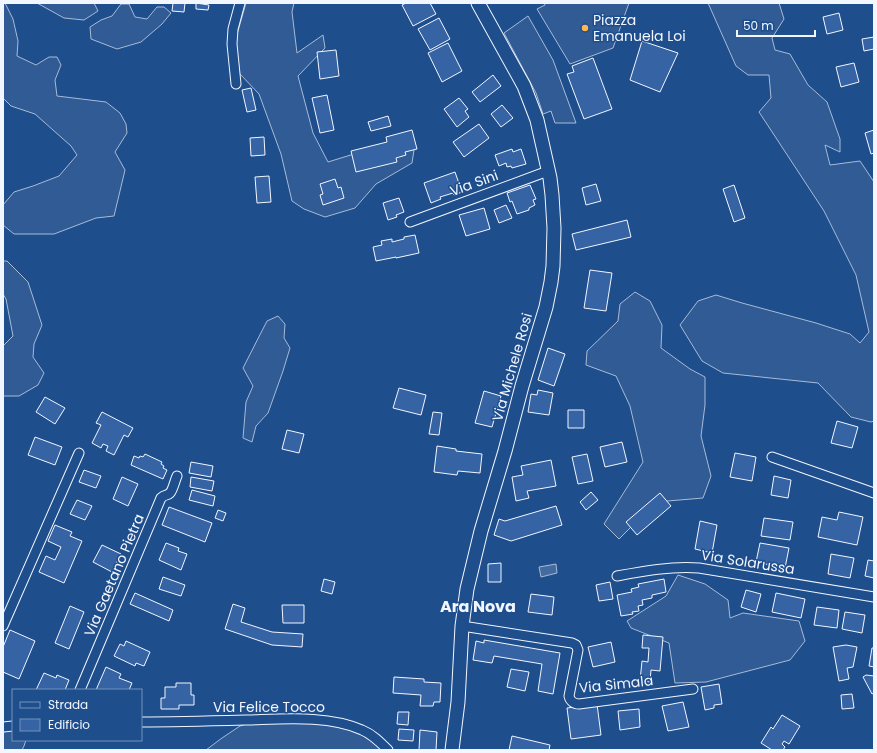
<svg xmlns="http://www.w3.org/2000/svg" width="877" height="753" font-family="Poppins,sans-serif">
<rect width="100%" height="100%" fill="#1f4e8c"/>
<path fill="#305b95" stroke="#a8bbd7" d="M3 3H5L13 19 18 41 17 56 36 65 49 57H57L61 65 55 80 57 96 106 102 120 113 126 124 127 133 115 152 125 170 114 216 96 218 54 234H14L3 225V205L14 192 33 186 59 176 77 155 71 146 35 114 11 106 3 98Z
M37 3H94L98 11 84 20 64 18Z
M246 3H294L292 12 297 53 323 35 325 48 298 76 313 133 328 162 396 141 414 150 412 163 376 184 355 208 325 217 304 209 292 201 281 154 259 94 239 73 234 45Z
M544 3H629L613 48 570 64 537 9 545 5Z
M708 3H779L784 19 772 38 775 50 790 54 808 85 827 102 840 139V152L825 145 830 165 860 161 874 182V421L871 422 851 417 818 383 723 373 702 361 680 325 698 301 716 295 742 303 816 323 850 334 860 343 869 332 856 275 824 211 759 112 771 98 769 75H748L736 66Z
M121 4H129L135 17 147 19 157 7H164L171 13 162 24 141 42 117 49 91 39 90 27 101 20 112 16Z
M528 16 553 60 576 123H555L551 111 543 114 536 93 504 33Z
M3 261H7L28 282 42 325 34 344 33 357 44 373 38 385 19 396H3V345H4L13 336 6 299 3 294Z
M635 292 650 301 662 325 661 348 690 369 705 377V405L701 436 711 476 703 498 656 502 619 539 604 524 643 462 630 406 616 376 586 365 587 351 618 321 620 304Z
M278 316 285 324 284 338 290 348 283 371 268 413 256 426 252 442 243 438 246 402 253 386 243 368 267 321Z
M678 575 705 584 728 600 730 618 743 613 799 621 805 641 790 660 706 682 675 683 669 643 631 628 627 621 666 596Z
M323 722 367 734 386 750H206L222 738 240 726 250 723Z
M10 728 13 729V740H26L24 746 22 750H3V733Z"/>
<path fill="#446ba0" stroke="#a8bbd7" d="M556 564 557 573 541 577 539 567Z"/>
<path fill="#3563a3" stroke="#f2f6ff" d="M173 3H185L184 12 172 11Z
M196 3 209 5 208 10 196 9Z
M406 3H430L436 14 413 26 402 5Z
M839 13 843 30 827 34 823 17Z
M439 18 450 39 430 50 418 29Z
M874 37V49L864 51 862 39Z
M642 41 678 53 660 92 630 80Z
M448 43 462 71 442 82 428 53Z
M336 50 339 76 320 79 317 52Z
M593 58 612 109 584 119 567 74 574 72 572 66Z
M854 63 859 82 841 87 836 67Z
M493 75 501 86 480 102 472 92Z
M251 88 256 110 247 112 242 90Z
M327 95 334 130 320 133 312 98Z
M459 98 468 109 465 111 469 117 457 127 444 109Z
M502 105 513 118 501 127 491 114Z
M388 116 391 126 371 131 368 122Z
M479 124 489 138 464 157 453 142Z
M412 130 417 149 405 152 406 155 396 158 397 162 356 172 351 151 387 142 386 137Z
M874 130V153L871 154 865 133Z
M264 137 265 155 251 156 250 138Z
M512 149 513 152 521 149 526 164 512 168 511 166 507 167 506 163 499 166 495 155Z
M455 172 462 192 454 195 453 193 440 197 441 199 431 203 424 183Z
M269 176 271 202 257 203 255 177Z
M335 179 338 188 341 187 344 198 323 205 320 195 323 194 320 184Z
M596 184 601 201 586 205 582 188Z
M530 185 536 199 533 200 535 205 529 208V210L517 214 512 201 510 202 507 193Z
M734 185 745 218 734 222 723 189Z
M399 198 404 212 396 215 397 217 388 220 383 203Z
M506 205 512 218 499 223 494 210Z
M484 208 490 229 466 236 459 215Z
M627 220 631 237 576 250 572 234Z
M415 235 419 253 396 258V257L376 261 373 247 382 245 381 241 392 239V242L404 239V237Z
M590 270 612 273 606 311 584 308Z
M548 348 565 354 554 386 538 380Z
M399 388 426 395 421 415 393 408Z
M538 390 553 393 549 415 528 412 531 394 537 395Z
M484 391 501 396 492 427 475 423Z
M45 397 65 408 55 424 36 412Z
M568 410H584V428H568Z
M102 412 133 428 128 437 124 435 114 455 106 451 108 446 103 444 101 448 92 443 101 425 96 423Z
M433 412 442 413 439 435 429 434Z
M837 421 858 427 852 448 831 443Z
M287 430 304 434 299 453 282 449Z
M35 437 62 447 55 465 28 455Z
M622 442 627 462 605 467 600 447Z
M437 446 456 449V451L482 454 480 473 458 471 457 475 434 472Z
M735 453 756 457 752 481 730 477Z
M145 454 162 462 161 464 164 466 163 468 167 470 163 479 131 465 134 456 139 458 140 456 143 457Z
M587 454 593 481 578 484 572 457Z
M551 460 556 486 527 491 529 498 516 501 512 477 523 475 521 466Z
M191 462 213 466 211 477 189 473Z
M84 470 101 476 96 488 79 482Z
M774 476 791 480 788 498 771 495Z
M122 477 138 484 128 506 113 499Z
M191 477 214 481 212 491 190 487Z
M192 490 215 496 213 506 189 500Z
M591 492 598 500 586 510 580 502Z
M660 493 671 506 637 535 626 522Z
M77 500 92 506 85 520 70 514Z
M556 506 562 525 511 541 494 535 499 519 505 521Z
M169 507 212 523 205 542 162 525Z
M218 510 226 513 223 521 215 518Z
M839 512 863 517 857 545 818 537 822 517 837 520Z
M764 518 793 522 790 540 761 536Z
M700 521 717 525 712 553 695 549Z
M55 525 72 532 70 536 82 541 64 583 39 572 46 556 55 560 61 547 48 541Z
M166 543 179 548 178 551 187 554 181 570 159 560Z
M760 543 789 548 785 568 756 562Z
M102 545 121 554 112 572 93 562Z
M831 554 854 558 850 578 828 574Z
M868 560 874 561V578L865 576Z
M501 563V582H488V564Z
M163 577 185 585 181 596 159 589Z
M324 579 335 582 332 594 321 591Z
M664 579 666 592 652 595V598L642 600 643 605 638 606 639 611 632 612 633 614 621 616 617 595 632 592 631 589 639 587 638 584Z
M610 582 613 599 599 601 596 585Z
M746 590 761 594 756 612 741 607Z
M135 593 173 610 169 621 130 604Z
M776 593 805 599 801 618 772 612Z
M531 594 554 597 552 615 528 612Z
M233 604 245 608 241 622 272 632 303 634 302 647 272 645 225 629Z
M282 605H304V623H283Z
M70 606 84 612 69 649 55 643Z
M817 607 839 610 837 628 814 625Z
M845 612 865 615 862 633 842 629Z
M10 630 35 641 19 679 3 672V647Z
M643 635 663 637 660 671 651 670 650 682 640 681 642 661 648 662 649 648H642Z
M484 640 560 653 553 694 538 691 542 664 494 656 492 663 473 660 476 641 484 643Z
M126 641 150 652 144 666 136 663 135 666 114 656 120 644 124 646Z
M611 642 615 662 593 667 588 647Z
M846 645 857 647 853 667 847 668 849 679 839 681 833 647Z
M872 648H874V667L869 666Z
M106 667 121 674 119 678 132 683 129 690H96Z
M511 669 529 672 525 691 507 687Z
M44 673 56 678 57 675 69 680 65 690H36Z
M866 675 874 676V693L872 694 863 677Z
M394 677 424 679V682L441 683 440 702H434L433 706H420L421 695 393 693Z
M176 683H191V695H194V705H179V709H161V698H165V687H176Z
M719 684 722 704 714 705V708L705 710 701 687Z
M852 694 854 708 842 709 841 695Z
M683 702 689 727 668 731 662 706Z
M597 704 601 735 571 739 567 708Z
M639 709 640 727 620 730 618 711Z
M398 712H409L408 725 397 724Z
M782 715 800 726 789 744 784 741 782 744 785 747 783 750H772L761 743 771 727 773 729Z
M399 729 414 730 413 741 398 740Z
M420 730 437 732 436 750H419Z
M512 736 550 745 549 750H509Z"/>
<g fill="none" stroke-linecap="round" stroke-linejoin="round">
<defs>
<path id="street" d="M236 84 232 44 233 29 240 3
M410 222 548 171
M772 457 874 493
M617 576C644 571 671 566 699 568L874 597
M3 626 79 453
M462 626 572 643 576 645 578 650 569 696C570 701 574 704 579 704L693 689
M80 690 161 498C165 494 167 496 170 493 173 490 175 480 177 476
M141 722C177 722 212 721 248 720 283 719 329 715 362 730 372 734 380 742 388 750
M3 727 13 726"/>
<path id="secondary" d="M452 750 458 702 462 626 467 589 481 531 505 451 522 386 546 307 551 282 553 266 554 228 552 195 550 178 537 120 524 86 478 3"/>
</defs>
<use href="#street" stroke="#f2f6ff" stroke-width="11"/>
<use href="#secondary" stroke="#f2f6ff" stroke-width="15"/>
<use href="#street" stroke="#1f4e8c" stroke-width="9"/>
<use href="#secondary" stroke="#1f4e8c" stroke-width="13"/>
</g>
<circle fill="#ffb74d" stroke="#1f4e8c" stroke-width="1.5" cx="585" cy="28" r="4"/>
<g text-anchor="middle" stroke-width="3" stroke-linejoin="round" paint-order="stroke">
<g font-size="14" fill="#f2f6ff" stroke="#1f4e8c" text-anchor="start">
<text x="593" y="25">Piazza<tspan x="593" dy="16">Emanuela Loi</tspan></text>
</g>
<g font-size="14" fill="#f2f6ff" stroke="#1f4e8c">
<text transform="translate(474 183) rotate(-20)" y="5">Via Sini</text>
<text transform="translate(512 367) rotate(-74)" y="5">Via Michele Rosi</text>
<text transform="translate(748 562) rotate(9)" y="5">Via Solarussa</text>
<text transform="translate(114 575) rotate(-67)" y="5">Via Gaetano Pietra</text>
<text transform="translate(616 684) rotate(-6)" y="5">Via Simala</text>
<text x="269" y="712">Via Felice Tocco</text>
</g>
<g font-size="16" font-weight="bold" fill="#f2f6ff" stroke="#1f4e8c">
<text x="478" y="612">Ara Nova</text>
</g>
</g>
<rect width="877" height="753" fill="none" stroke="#f2f6ff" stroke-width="8"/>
<rect x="12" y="689" width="130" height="52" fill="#1f4e8c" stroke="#7391ba"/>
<rect x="20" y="702" width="20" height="6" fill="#1f4e8c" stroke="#7391ba"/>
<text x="48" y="709" font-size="12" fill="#f2f6ff">Strada</text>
<rect x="20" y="719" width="20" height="12" fill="#3563a3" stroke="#7391ba"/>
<text x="48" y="729" font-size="12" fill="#f2f6ff">Edificio</text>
<path d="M737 30v6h78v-6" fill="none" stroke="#f2f6ff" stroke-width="2"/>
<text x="743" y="30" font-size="12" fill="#f2f6ff" stroke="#1f4e8c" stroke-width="3" paint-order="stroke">50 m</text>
</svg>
